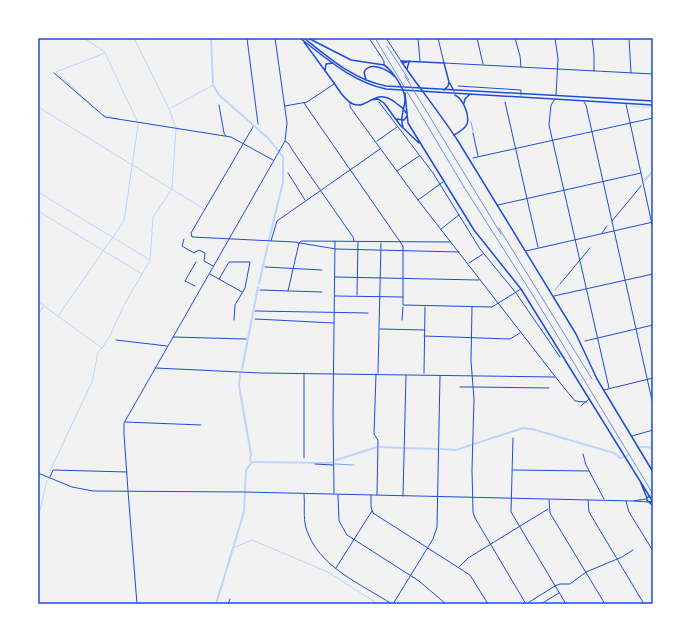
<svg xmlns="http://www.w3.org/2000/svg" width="691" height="642" font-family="Arial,sans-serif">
<rect width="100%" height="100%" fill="#f2f2f2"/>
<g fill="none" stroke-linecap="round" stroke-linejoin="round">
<path stroke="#bfd3fe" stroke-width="1" d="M84 38 105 52
M134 38 169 109
M91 104 56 72 105 53 137 121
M631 106 639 107
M38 107 204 209
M642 107H652
M103 115 118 119
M38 192 150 260
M38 211 142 274
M150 261 153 217 172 189 176 128 169 109 213 85
M38 301 44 305
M124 305 149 262
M38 315 44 306 102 348 110 336 123 307
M58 316 124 221 138 125
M49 473 92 382 98 352 102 348
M38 519 47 480
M233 548 252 540 259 543 328 572 378 604"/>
<path stroke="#bfd3fe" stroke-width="2" d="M211 38 213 85 219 95 268 138 283 157V182L269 240
M259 284 268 244
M242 369 258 287
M240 374 239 386 251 454 250 460
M474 444 523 428 532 429 614 453 620 458 624 457
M380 447 404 448
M640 447H643
M645 447 653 448
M406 448 438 449
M441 449 456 450 471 445
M627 456 629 454
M336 460 377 447
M251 462 329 463 333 462
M216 604 244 512 246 470 251 463"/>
<path stroke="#1d4ed8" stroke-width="0.5" d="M471 122 473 131
M644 181 653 171
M555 290 559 285
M335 464 354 465"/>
<path stroke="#1d4ed8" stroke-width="1" d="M247 38 258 124
M369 38 384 61V65
M418 38 420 61
M438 38 444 63 653 74
M477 38 483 64
M515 38 520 56 521 67
M555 38 558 59 556 95
M592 38 594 54V71
M629 38 631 73
M54 73 105 117 231 137 273 160
M458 86 521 90V95
M555 99 551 105 549 125 609 388
M379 102 433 173 480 249 516 293 560 357
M505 102 538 247
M584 102 586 105 653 405
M304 103 403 246V305L492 307 521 289
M350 103V107L418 200 561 384 575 401 586 402
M626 104 653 229
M219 105 224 133 226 136
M253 127 191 233 192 237 294 242 336 249 459 252
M473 133 478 156
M285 141 289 144 293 151 353 237 354 241
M377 141 397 127
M473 158 653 118
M397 171 419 156
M288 173 305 200
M418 200 443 182
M498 205 641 173
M612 221 641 186
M441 229 459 215
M602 233 607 226
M184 239 182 246 194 253 199 250 205 253 204 261 213 266
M271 241 277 221 380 149
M526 251 653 222
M469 263 483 254
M265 267 322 270
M210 274 242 292
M335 277 479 280
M219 279 229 262H250L245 288 235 305 234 320
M560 284 590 248
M195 286 185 281 196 262
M260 290 322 292
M288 291 299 243 301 241 450 242
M357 295 358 242
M335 296 403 297
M554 296 653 274
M472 307 471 361 474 399 472 470 473 512 475 518 526 604
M255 311 368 313
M255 319 334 323
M402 320 403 307
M380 329 425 330
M424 336 510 339 520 333
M173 337 246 339
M116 340 167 346
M585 341 653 325
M155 368 261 373 555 377
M378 373 381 243
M424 373 425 307
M376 374 374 434 378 440 377 495
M460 387H473
M474 387 549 388
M604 390 653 378
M581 406 589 399
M125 422 201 425
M632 436 653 430
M513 438 511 512 566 604
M583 454 586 465 604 499
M304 458V373
M315 464 333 465
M513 470 589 471
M50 477 53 470 127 472
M334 493 333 414 335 241
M304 494C305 505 303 517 306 528 318 567 361 584 392 604
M338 495 339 521 347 535 419 581 446 604
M371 495V507L373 513 470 575 488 604
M403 496 406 375
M549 500 550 513 605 604
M588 500 589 512 644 604
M459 567 468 558 548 509
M336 568 372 511
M228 604 230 599
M393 604 433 539 437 527 440 376
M526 604 555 586 560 584H570L586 572 622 557 633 550
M541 604 559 593"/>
<path stroke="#1d4ed8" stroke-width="1" d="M386 38 401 61
M285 106 307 102 334 84
M38 473 72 487 93 491 244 492 633 501 646 499
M626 501 629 512 653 551
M634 501 648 502
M137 604 128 491 124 434V423L285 141 287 123 275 38"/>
<path stroke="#1d4ed8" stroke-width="1.5" d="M401 61C419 88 440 113 458 141L576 334 597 379 653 472
M401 61 444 63
M403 63 410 61
M384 65C392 70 405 89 405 99 405 109 399 117 403 127
M407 69 409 62
M334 83C339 90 344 100 353 104 369 110 375 86 396 103 400 106 404 108 406 113
M405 93 408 123 474 230 521 289 653 502
M371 100 378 99 384 103 400 125 419 143
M397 119 404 120 407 116
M640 481 647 498
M650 496 647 498V501L651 502 652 500
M649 502 653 506"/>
<path stroke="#1d4ed8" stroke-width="1.5" d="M300 38C326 58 352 82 386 89L653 105
M304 38C329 58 354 80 386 86L653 101
M308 38 351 60 384 65
M304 42 334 83
M444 63 449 82 454 91
M325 71 326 64 333 63
M366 80 364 72C370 61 387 69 394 76
M444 90 448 86 449 82
M464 103 465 99 469 95
M454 135C459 132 465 129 467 124 470 115 463 99 455 95"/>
<path stroke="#7290e2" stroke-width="1" d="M375 38 464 187 534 297 653 494
M387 46 409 80
M405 76 501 234
M499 228 592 379"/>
</g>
<rect width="691" height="642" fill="none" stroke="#ffffff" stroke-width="78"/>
<rect x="39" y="39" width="613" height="564" fill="none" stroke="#1d4ed8" stroke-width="1.5"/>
</svg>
